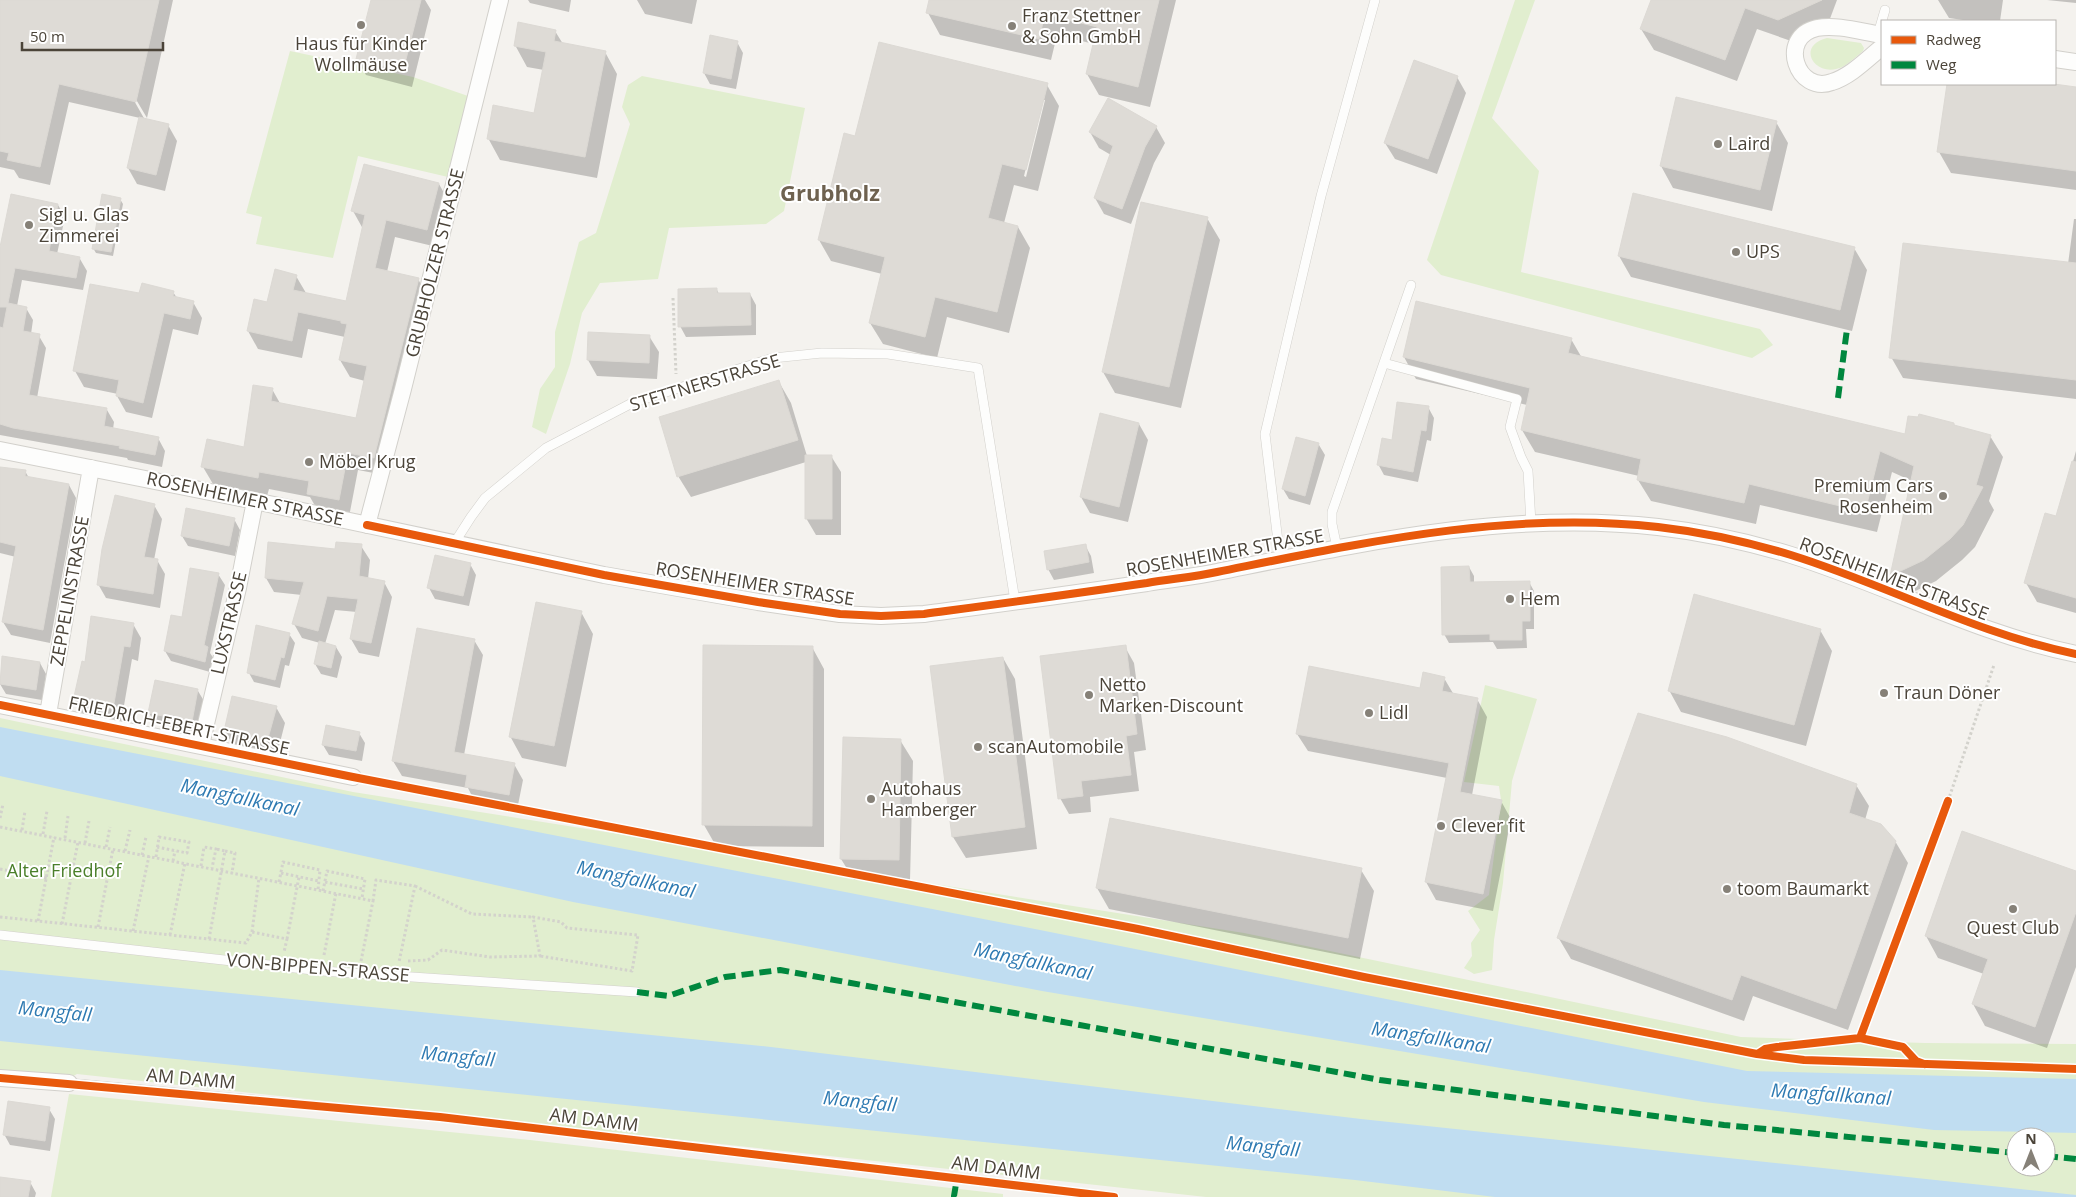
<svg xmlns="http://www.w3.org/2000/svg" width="2076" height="1197" font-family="'Open Sans',sans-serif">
<rect width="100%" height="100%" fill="#f4f2ee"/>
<path fill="#e1eecf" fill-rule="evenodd" d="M1515 0H1535L1492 118 1539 171 1521 272 1760 329 1773 345 1752 358 1441 275 1427 260Z
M1827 38 1861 43 1864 48 1863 51C1857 56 1850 62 1844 66 1816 81 1794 46 1827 38Z
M290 51 413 77 468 96 448 177 358 156 333 258 256 244 262 217 246 213Z
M642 76 805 108 784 211 766 224 669 228 658 279 600 283 582 313 570 364 546 434 532 427 540 389 555 367V332L579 242 596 233 630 124 622 107 628 85Z
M1485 685 1537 699 1512 781 1503 883 1494 940 1492 970 1474 974 1464 968 1472 956 1471 943 1480 930 1468 911 1489 895 1501 800 1499 786 1464 782Z
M0 718 353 792 1244 933 1741 1037 1925 1043 2076 1044V1197H1206L77 1074 65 1081 0 1070ZM2016 1137H2046V1167H2016Z
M69 1094 530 1140 1003 1194V1197H51Z"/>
<path fill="#c0ddf1" d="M0 727 1045 931 1747 1071 2076 1079V1133L1934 1130 1704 1102 1042 991 573 902 0 776Z
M0 970 771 1047 1361 1119 2076 1195V1197H1495L1355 1180 0 1041Z"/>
<path fill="#0003" fill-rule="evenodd" d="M0 0H173L147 118 134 96 132 97 145 120 168 125 177 141 165 191 137 184 128 168 140 118 69 102 50 185 19 178 14 170 0 167Z
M372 0H425L431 10 412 87 366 75 357 59Z
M528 0H571L569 12 530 3Z
M637 0H697L692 24 645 14Z
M931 0H1176L1150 107 1099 95 1087 74 1094 44 1057 35 1051 60 940 35 928 13Z
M1652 0H1837L1828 24 1791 41 1757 29 1737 81 1654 50 1641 29Z
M1938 0H2003L2000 21H1970L1949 18Z
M2047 0H2076V3Z
M555 31 563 44 605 52 617 74 597 178 500 160 488 138 535 115 544 70 527 67 515 45Z
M737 42 743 53 736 89 710 84 704 73Z
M1457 77 1466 93 1437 174 1395 159 1385 143Z
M1948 84H2045L2076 88V190L1951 173 1939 152Z
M1047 85 1059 106 1038 191 1014 185 1004 223 1018 227 1030 248 1009 333 947 317 937 358 883 344 870 323 882 274 831 261 819 240 856 137ZM1042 100H1045L1026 177 1024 176Z
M1776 122 1788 143 1772 211 1673 188 1661 166Z
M1156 127 1165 143 1154 163 1131 224 1104 214 1095 198 1111 155 1099 148 1090 132Z
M439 184 449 202 437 247 395 237 387 272 418 279 428 297 384 475 358 470 349 517 318 511 310 497 269 489 267 496 213 484 203 467 245 449 272 389 281 405 357 419 365 381 350 377 340 360 345 337 308 329 302 358 258 349 248 331 268 304 296 276 306 293 347 303 363 229 353 211Z
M120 199 123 204 113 256 96 253 93 248Z
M58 205 65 217 57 254 80 259 87 271 83 290 22 280 17 306 26 308 33 320 31 334 39 336 46 348 37 398 107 410 114 422 113 429 158 438 165 451 162 467 128 460 127 458 0 435V253Z
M1207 218 1220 240 1181 408 1115 393 1103 372Z
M2074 219H2076V399L1903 378 1891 357 2068 264Z
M1854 248 1867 270 1852 331 1631 277 1619 256Z
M717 290 719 294H750L756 305V335L686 337 680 326Z
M173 292 177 298 193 302 202 318 198 335 173 329 152 418 126 412 117 396 118 394 84 387 75 371 140 295Z
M649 336 659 352 657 379 597 376 588 360Z
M1571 339 1582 358 1906 435 1954 424 1955 427 1990 436 2003 457 1989 501 1994 510 1975 547 1962 560 1936 581 1903 597 1891 576 1912 481 1892 472 1877 532 1760 505 1756 524 1651 501 1638 480 1639 476 1535 452 1522 430 1527 405 1416 379 1404 357Z
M779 382 791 403 807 456H831L841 472V535H816L806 518V462L691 497 678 476Z
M1428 407 1434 418 1431 441 1427 440 1418 482 1384 475 1378 464 1393 441Z
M1139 424 1148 440 1128 522 1090 513 1081 497Z
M1297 439 1319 445 1325 455 1310 505 1289 499 1283 489Z
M2076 451V613L2037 602 2026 583 2057 518Z
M25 471 29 478 69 485 76 498 50 643 11 635 3 622 16 557 0 553V478Z
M154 505 162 519 154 560H157L165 574 160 608 106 598 98 584Z
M234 519 240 530 235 556 188 546 182 536Z
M269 544 336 550 361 546 370 560 368 579 384 582 392 597 379 657 359 653 351 639 357 612 335 610 325 644 336 647 342 657 337 678 321 674 315 664 320 643 302 638 294 624 302 595 274 592 266 578Z
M1085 545 1091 556 1094 573 1054 580 1048 569Z
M470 564 476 575 469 606 435 599 429 588Z
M1469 567 1474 576V583L1529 582 1534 591V629H1526L1527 648 1497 649 1493 642 1449 643 1444 634Z
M218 574 225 585 210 653 214 659 210 672 171 661 165 651 183 619Z
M581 612 593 634 566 767 522 758 510 736Z
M133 624 141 638 138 661 132 659 121 723 83 715 75 701 87 664Z
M1820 630 1832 651 1806 746 1681 712 1669 690Z
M289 634 295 643 289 666 285 665 280 688 254 682 249 673Z
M474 640 483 655 464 755 514 764 523 780 517 810 475 802 468 788 402 776 393 761Z
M812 647 824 669V847L716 846 704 825Z
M1125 647 1134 663 1146 750 1134 752 1139 791 1090 797 1091 812 1069 814 1060 798Z
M3 658 40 663 46 674 42 700 6 694 0 684Z
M1003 658 1015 679 1037 849 966 858 953 837Z
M1444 678 1454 695 1477 699 1487 717 1472 795 1501 801 1511 819 1493 911 1436 900 1426 882 1447 778 1308 751 1297 734 1421 689Z
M198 691 204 701 197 732 155 723 149 713Z
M276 707 285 723 276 758 234 747 225 731Z
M359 733 365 743 362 761 329 755 323 745Z
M900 740 913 761 910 881 854 880 841 859Z
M1856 785 1869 806 1865 820 1895 841 1908 863 1848 1030 1753 996 1744 1021 1571 959 1558 937Z
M1361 870 1374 891 1360 959 1109 909 1097 888Z
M2076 872V967L2047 1048 1985 1026 1973 1004 1984 974 1938 958 1926 936Z
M49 1109 55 1119 50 1151 10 1145 4 1134Z
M0 1178 30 1182 36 1193 35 1197H0Z"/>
<path fill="#dedbd6" stroke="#dcd9d4" d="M0 0H159L136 102 59 84 40 167 7 160 9 153 0 151Z
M371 0H421L403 71 356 59Z
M929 0H1159L1138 87 1086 74 1097 27 1045 14 1039 39 926 13Z
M1651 0H1822L1778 20 1745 8 1725 60 1640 29Z
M518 22 556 30 554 41 606 51 585 157 487 139 493 105 534 113 546 52 514 46Z
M710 35 738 41 731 79 703 73Z
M879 42 1048 83 1026 170 1002 164 988 218 1018 226 997 312 935 297 925 337 869 323 885 257 818 240 844 133 855 136Z
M1414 60 1458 76 1428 159 1384 143Z
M1947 84H2054L2076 87V171L1937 152Z
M1676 97 1777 121 1760 190 1660 166Z
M1108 98 1157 126 1145 147 1122 209 1094 198 1113 146 1089 132Z
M139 117 169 124 156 175 127 168Z
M364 164 439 183 427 230 386 220 375 268 419 278 374 458 348 453 339 500 307 494 309 481 259 472 258 478 201 467 207 439 244 447 253 385 273 388 271 401 356 418 367 366 339 360 347 324 341 323V321L298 312 292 341 247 331 254 299 267 302 275 269 297 275 293 290 346 301 365 215 351 211Z
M1633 193 1855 247 1840 310 1618 256Z
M11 194 58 204 49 251 80 257 76 278 15 268 8 303 27 307 23 331 40 334 29 395 107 408 104 426 159 437 155 455 119 448 120 446 13 428 0 424V327L3 328 7 307H0V247Z
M102 194 121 198 111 252 92 249Z
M1141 202 1208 217 1169 387 1102 372Z
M1903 243 2076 263V380L1889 358Z
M142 283 174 291 173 296 194 301 190 319 164 313 143 403 116 396 119 380 73 371 90 284 139 293Z
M717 288V293H750L751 325 678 327V289Z
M1416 301 1572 338 1568 353 1905 434 1908 416 1918 417 1919 414 1954 423V425L1991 435 1976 485 1983 487 1963 525 1950 539 1924 560 1890 576 1914 466 1880 451 1865 512 1749 484 1744 503 1637 480 1641 459 1521 430 1530 388 1403 357Z
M588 332 650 335 649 363 587 360Z
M779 380 798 440 677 477 659 417Z
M1397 402 1429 406 1426 431 1421 430 1413 472 1377 465 1382 438 1392 440Z
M1100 413 1139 423 1119 507 1080 497Z
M1296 437 1319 443 1305 496 1282 489Z
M805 455H832V519H805Z
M2072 461 2076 462V598L2024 583 2045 513 2056 516Z
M0 467 26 470 25 476 69 484 43 630 2 622 16 546 0 542Z
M115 495 155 504 144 557 158 559 153 594 97 585 102 549Z
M186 508 235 518 229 546 181 536Z
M268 542 335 549 336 542 362 544 359 576 385 581 371 643 350 639 358 599 327 596 318 631 292 624 304 582 265 578Z
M1086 544 1089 562 1047 570 1044 551Z
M435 555 471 563 463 596 427 588Z
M1469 566 1470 582 1530 581V621H1522V640H1490V634L1442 635 1441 567Z
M190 568 219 573 204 645 208 647 205 662 164 651 171 615 182 617Z
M1694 594 1821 629 1794 725 1668 691Z
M536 602 582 611 554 746 509 737Z
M91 616 134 623 130 647 124 646 113 709 73 701 82 661 85 662Z
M256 625 290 633 284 658 281 657 275 680 247 673Z
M417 628 475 639 454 752 515 763 509 795 465 787 467 775 392 761Z
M319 641 336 646 331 668 314 664Z
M703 645 813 646 812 826 702 825Z
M1126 645 1137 734 1126 736 1131 775 1081 781 1083 796 1058 799 1040 656Z
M2 656 40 662 36 690 0 684Z
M1003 657 1025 827 952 837 930 666Z
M1309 666 1420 688 1423 672 1445 677 1442 691 1478 698 1460 792 1502 800 1483 894 1425 882 1449 763 1296 734Z
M155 680 198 689 192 722 148 713Z
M232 696 277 706 267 742 224 731Z
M1638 713 1727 737 1857 784 1849 813 1881 824 1896 841 1836 1009 1741 975 1732 1000 1557 938Z
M326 725 360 732 356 751 322 745Z
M843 737 901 739 899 860 840 859Z
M1110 818 1362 868 1348 938 1096 888Z
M1962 831 2076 871V912L2035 1027 1972 1004 1988 959 1925 936Z
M8 1101 50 1107 45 1141 3 1135Z
M0 1177 31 1181 28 1197H0Z"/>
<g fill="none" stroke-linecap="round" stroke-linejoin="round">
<defs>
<path id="lane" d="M1878 34 1885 10
M1384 363 1517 399 1510 427 1521 457 1528 471 1531 523
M455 542 471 517 485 498 546 448 632 403 773 358 822 353 888 354 978 368 1015 601
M1337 548 1332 524V512L1411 285
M1280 558 1265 434 1321 196 1375 0
M0 935 322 971 637 992
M69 1083 440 1117 1114 1197"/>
<path id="street" d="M1882 35C1862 32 1837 24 1817 28 1777 37 1797 95 1832 82 1851 76 1867 59 1882 47
M2055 59 2076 62
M0 450 255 501 604 575 758 602 840 614 881 616 924 614C998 604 1073 594 1147 583 1170 579 1194 577 1217 572 1362 543 1509 510 1658 527 1702 532 1748 542 1791 555 1887 585 1977 634 2076 654
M367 525 403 389 500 0
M0 705 353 777
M48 714 91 468
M201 745 238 588 255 501
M0 1078 69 1083"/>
</defs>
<use href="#lane" stroke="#d2d0cb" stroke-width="10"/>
<use href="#street" stroke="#d2d0cb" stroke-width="18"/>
<path stroke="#d3d2cc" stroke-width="3" stroke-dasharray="2.5 2.5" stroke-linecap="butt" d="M673 298 676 374
M1948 801 1994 665
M0 818 3 804
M0 827 373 901 376 880 415 886 399 962
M22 830 25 811
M43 834 47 811
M65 838 68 816
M85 843 89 821
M106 847 110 827
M125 851 130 830
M225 851 235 853 232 873
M142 855 146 837
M156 857 159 837 189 842 187 853 157 847
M173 861 175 851
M201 866 204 847 216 849 212 868
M0 869 47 878
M281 873 319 881
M279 882 283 862 320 870 318 890
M325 882 363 889
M415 886 472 914 533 917
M323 891 327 871 365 879 362 898
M0 917 246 943 252 932 287 939 284 952
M38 921 54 837
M62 924 78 842
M98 927 113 849
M133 931 149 856
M252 932 259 878
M170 935 185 863
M209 939 225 851 216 849
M287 939 299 877
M324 955 336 893
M361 961 373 901
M408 961 428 960 442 950 490 957 540 956 533 917 561 922 567 928 638 935 632 971 540 956"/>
<use href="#lane" stroke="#fdfdfc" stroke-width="9"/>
<use href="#street" stroke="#fdfdfc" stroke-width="16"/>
<path stroke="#00873e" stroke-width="6" stroke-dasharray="12 6" stroke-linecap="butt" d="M1838 398 1847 329
M637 992 668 996 725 977 780 970 1380 1080 1724 1125 2016 1153
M2046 1156 2076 1159
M956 1197 954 1196 957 1178"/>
<defs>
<path id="cycleway" d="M367 525 604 575 758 602 840 614 881 616 924 614C998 604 1073 594 1147 583 1170 579 1194 577 1217 572 1362 543 1509 510 1658 527 1702 532 1748 542 1791 555 1887 585 1977 634 2076 654
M0 705 353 777 1138 929 1364 977 1757 1054 1804 1060 2076 1069
M1860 1038 1948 801
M1759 1053 1765 1049 1777 1047 1860 1038 1903 1047 1916 1061 1924 1064
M0 1078 440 1117 1114 1197"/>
</defs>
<use href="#cycleway" stroke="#fff" stroke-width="11"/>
<use href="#cycleway" stroke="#e8590c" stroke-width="8"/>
</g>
<g fill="#868178" stroke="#fff" stroke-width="2">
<circle cx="361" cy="25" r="5"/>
<circle cx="1012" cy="26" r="5"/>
<circle cx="1718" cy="144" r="5"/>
<circle cx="29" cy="225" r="5"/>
<circle cx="1736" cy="252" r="5"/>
<circle cx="309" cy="462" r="5"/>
<circle cx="1943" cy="496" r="5"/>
<circle cx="1510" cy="599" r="5"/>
<circle cx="1884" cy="693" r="5"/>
<circle cx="1089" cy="695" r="5"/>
<circle cx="1369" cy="713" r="5"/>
<circle cx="978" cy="747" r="5"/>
<circle cx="871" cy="799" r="5"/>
<circle cx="1441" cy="826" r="5"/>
<circle cx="1727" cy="889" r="5"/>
<circle cx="2013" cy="909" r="5"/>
</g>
<g text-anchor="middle" stroke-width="4" stroke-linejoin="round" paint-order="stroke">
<g font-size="18" fill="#4b4439" stroke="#fff" text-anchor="start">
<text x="1022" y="22">Franz Stettner<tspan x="1022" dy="21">&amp; Sohn GmbH</tspan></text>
<text x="361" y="50" text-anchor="middle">Haus für Kinder<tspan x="361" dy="21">Wollmäuse</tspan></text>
<text x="1728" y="150">Laird</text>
<text x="39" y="221">Sigl u. Glas<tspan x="39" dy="21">Zimmerei</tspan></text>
<text x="1746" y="258">UPS</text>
<text x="319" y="468">Möbel Krug</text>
<text x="1933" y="492" text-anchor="end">Premium Cars<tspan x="1933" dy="21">Rosenheim</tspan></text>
<text x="1520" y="605">Hem</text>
<text x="1099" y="691">Netto<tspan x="1099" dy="21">Marken-Discount</tspan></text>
<text x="1894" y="699">Traun Döner</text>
<text x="1379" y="719">Lidl</text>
<text x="988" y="753">scanAutomobile</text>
<text x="881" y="795">Autohaus<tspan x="881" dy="21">Hamberger</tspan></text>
<text x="1451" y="832">Clever fit</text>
<text x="1737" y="895">toom Baumarkt</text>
<text x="2013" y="934" text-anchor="middle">Quest Club</text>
</g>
<g font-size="18" fill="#4b4439" stroke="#fff">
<text transform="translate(435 263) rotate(-76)" y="6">GRUBHOLZER STRASSE</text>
<text transform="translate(705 383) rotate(-17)" y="6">STETTNERSTRASSE</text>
<text transform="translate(245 499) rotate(12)" y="6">ROSENHEIMER STRASSE</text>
<text transform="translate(1225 553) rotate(-10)" y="6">ROSENHEIMER STRASSE</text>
<text transform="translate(1894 579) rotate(21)" y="6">ROSENHEIMER STRASSE</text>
<text transform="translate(755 584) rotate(9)" y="6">ROSENHEIMER STRASSE</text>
<text transform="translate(70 591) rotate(-80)" y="6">ZEPPELINSTRASSE</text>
<text transform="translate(229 623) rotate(-77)" y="6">LUXSTRASSE</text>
<text transform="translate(179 726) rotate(12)" y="6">FRIEDRICH-EBERT-STRASSE</text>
<text transform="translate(318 968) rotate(5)" y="6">VON-BIPPEN-STRASSE</text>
<text transform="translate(191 1079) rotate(5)" y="6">AM DAMM</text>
<text transform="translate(594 1120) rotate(7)" y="6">AM DAMM</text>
<text transform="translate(996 1168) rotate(7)" y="6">AM DAMM</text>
</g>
<g font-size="18" fill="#4a7f2a" stroke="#fff">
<text x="64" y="877">Alter Friedhof</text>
</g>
<g font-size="19" font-style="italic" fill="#2e7ab2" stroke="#fff">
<text transform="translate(240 797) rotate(12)" y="7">Mangfallkanal</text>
<text transform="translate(636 879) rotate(12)" y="7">Mangfallkanal</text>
<text transform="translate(1033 961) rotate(12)" y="7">Mangfallkanal</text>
<text transform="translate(55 1011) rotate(6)" y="7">Mangfall</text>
<text transform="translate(1431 1037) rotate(9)" y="7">Mangfallkanal</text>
<text transform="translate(458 1056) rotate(6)" y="7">Mangfall</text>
<text transform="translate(1831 1094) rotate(4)" y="7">Mangfallkanal</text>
<text transform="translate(860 1101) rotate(6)" y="7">Mangfall</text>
<text transform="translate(1263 1146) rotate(6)" y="7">Mangfall</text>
</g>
<g font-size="22" font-weight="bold" fill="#6e6250" stroke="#fff">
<text x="830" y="201">Grubholz</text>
</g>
</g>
<rect x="1881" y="20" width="175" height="65" fill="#ffffff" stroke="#b7b4b0"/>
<rect x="1891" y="36" width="25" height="8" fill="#e8590c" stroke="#b7b4b0"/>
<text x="1926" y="45" font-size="15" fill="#4b4439">Radweg</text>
<rect x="1891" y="61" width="25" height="8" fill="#00873e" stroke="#b7b4b0"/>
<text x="1926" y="70" font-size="15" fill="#4b4439">Weg</text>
<g transform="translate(2031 1152)"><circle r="24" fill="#ffffff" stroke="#b7b4b0"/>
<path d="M0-4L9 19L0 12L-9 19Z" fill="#868178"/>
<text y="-8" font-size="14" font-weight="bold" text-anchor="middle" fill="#4b4439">N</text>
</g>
<path d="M22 42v8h141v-8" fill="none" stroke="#4b4439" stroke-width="2.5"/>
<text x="30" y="42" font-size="15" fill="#4b4439" stroke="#ffffff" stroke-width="4" paint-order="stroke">50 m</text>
</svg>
